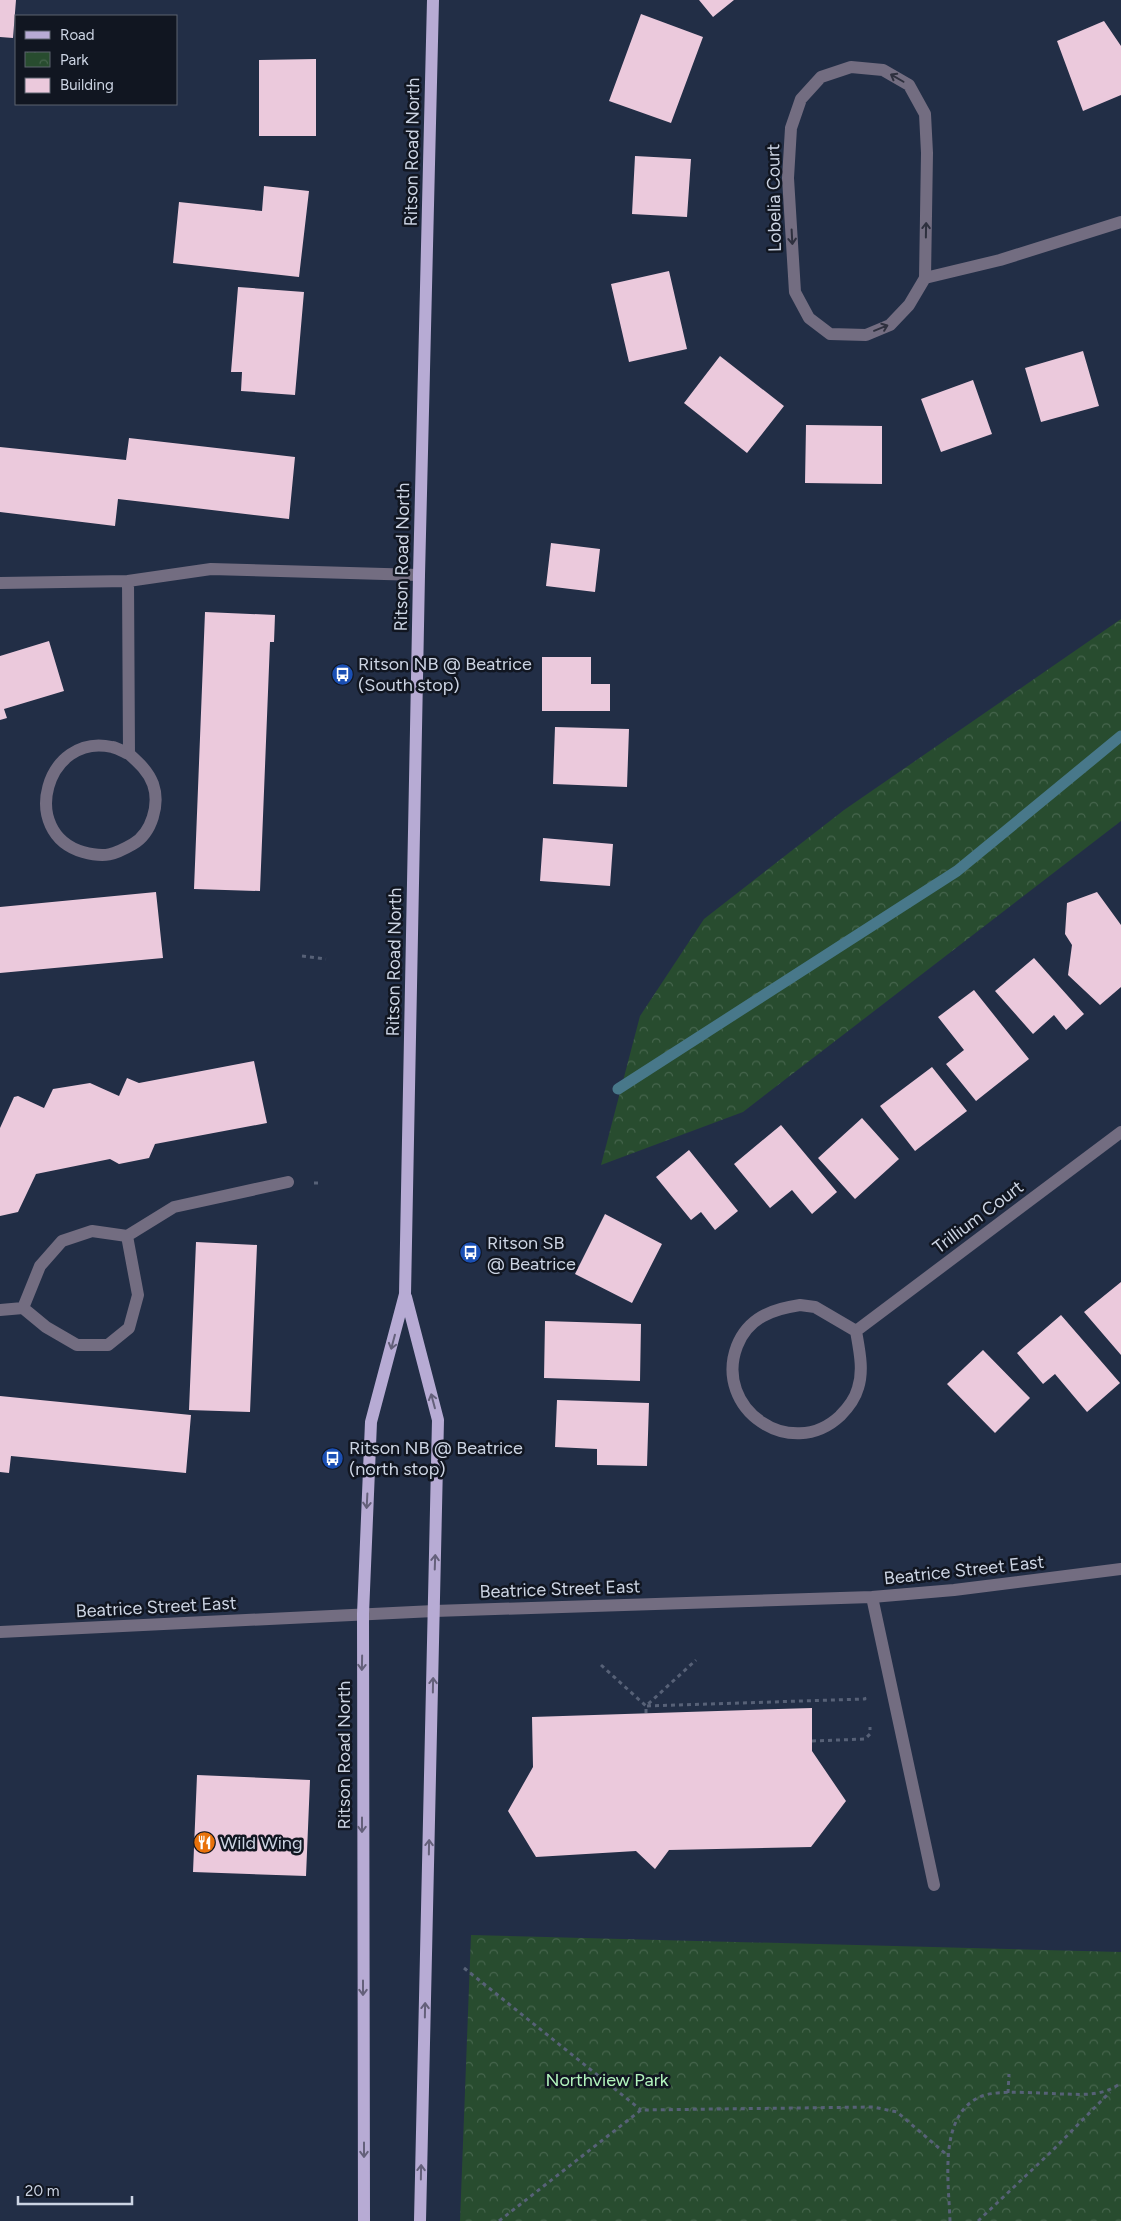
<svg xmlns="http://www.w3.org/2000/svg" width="1121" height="2221" font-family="Figtree,sans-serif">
<defs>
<pattern id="park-crowns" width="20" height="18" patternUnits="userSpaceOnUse" patternTransform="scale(1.25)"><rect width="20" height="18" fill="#284c2f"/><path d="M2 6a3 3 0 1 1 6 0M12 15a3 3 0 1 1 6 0" fill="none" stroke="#46654d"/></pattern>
</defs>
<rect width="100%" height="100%" fill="#222e46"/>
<path fill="url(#park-crowns)" d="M1121 619V821L743 1112 601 1165 640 1016 704 919 844 810Z
M471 1935 1121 1952V2221H460Z"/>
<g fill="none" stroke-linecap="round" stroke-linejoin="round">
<path stroke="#48788a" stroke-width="11" d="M618 1089 957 871 1121 736"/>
</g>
<path fill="#ebc9dc" d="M0 0H16L13 38 0 37Z
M699 0H734L713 17Z
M641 14 703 37 671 123 609 101Z
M1104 21 1121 46V95L1083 111 1057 41Z
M316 59V136H259V60Z
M635 156 691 159 687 217 632 214Z
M264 186 309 191 299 277 173 263 179 202 262 211Z
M669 271 687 349 629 362 611 284Z
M238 287 304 292 295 395 241 391 242 372H231Z
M1083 351 1099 406 1041 422 1025 368Z
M720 356 784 406 747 453 684 403Z
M973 380 992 434 941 452 921 399Z
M806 425 882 426V484L805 483Z
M129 438 295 457 289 519 118 499 115 526 0 512V447L126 460Z
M551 543 600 549 595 592 546 586Z
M205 612 275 615 274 642H270L260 891 194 889Z
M49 641 64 691 4 709 7 718 0 720V656Z
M542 657H591V684H610V711H542Z
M555 727 629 729 627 787 553 784Z
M543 838 613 844 610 886 540 881Z
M156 892 163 958 0 973V907Z
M1097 892 1121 925V987L1100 1005 1068 975 1072 945 1065 934 1067 903Z
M1034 958 1084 1014 1066 1030 1054 1015 1033 1034 995 991Z
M974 990 1029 1059 976 1101 946 1064 964 1050 938 1017Z
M254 1061 267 1123 155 1144 149 1158 119 1164 110 1159 36 1174 18 1212 0 1216V1128L14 1097 18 1096 44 1108 53 1089 90 1083 119 1096 127 1078 139 1083Z
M932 1067 967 1111 915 1151 880 1106Z
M862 1118 899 1159 855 1199 818 1158Z
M781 1125 837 1192 812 1214 792 1190 770 1208 734 1164Z
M689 1150 738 1211 715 1230 701 1212 691 1220 656 1177Z
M605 1214 662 1244 632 1303 575 1274Z
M196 1242 257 1245 250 1412 189 1410Z
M1121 1282V1355L1084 1312Z
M1061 1315 1120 1383 1087 1412 1055 1374 1043 1384 1017 1353Z
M545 1321 641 1324 640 1381 544 1378Z
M983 1350 1030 1398 995 1433 947 1384Z
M0 1396 191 1415 186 1473 11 1456 9 1473 0 1472Z
M557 1400 649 1403 647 1466 597 1465V1449L555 1447Z
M812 1708V1751L846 1801 811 1847 669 1850 655 1869 636 1851 536 1857 508 1811 533 1767 532 1717Z
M197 1775 310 1780 306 1876 193 1872Z"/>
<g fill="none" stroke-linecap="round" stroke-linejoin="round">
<path stroke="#576177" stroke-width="3" stroke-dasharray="4 4" stroke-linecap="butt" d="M302 956 326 959
M314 1183H321
M601 1665 646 1706 696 1660
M646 1713V1706L865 1699 864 1696
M812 1741 865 1739 870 1734V1727
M464 1968 641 2110
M1008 2093 1009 2074
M499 2221 641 2110 873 2107 897 2112 947 2155
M950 2221C949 2183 937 2114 982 2096 1000 2089 1046 2094 1066 2094 1086 2095 1105 2095 1121 2083
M978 2221 1052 2151 1110 2092"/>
<path stroke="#736d81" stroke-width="12" d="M925 278 927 153 925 114 909 85 883 70 851 67 821 77 801 99 791 128 788 178 795 292 809 318 830 334 866 335 890 325 909 305 925 278 1000 260 1121 222
M128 581 211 569 419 575
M0 583 128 581 129 754C139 763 148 771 153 784 160 804 152 833 133 844 114 855 105 858 83 852 18 833 46 732 112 747 118 748 124 752 129 754
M800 1305 815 1307 856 1331C859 1349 864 1370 858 1388 855 1399 848 1408 840 1416 791 1462 713 1409 737 1346 748 1318 772 1309 800 1305Z
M23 1308 40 1266 62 1241 92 1231 127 1236 174 1207 288 1182
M0 1310 23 1308 46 1327 77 1345H108L129 1328 138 1295 127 1236
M856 1331 1121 1132
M872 1597 934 1885
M0 1632 434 1611 872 1597 954 1590 1121 1569"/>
<path stroke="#b7abd4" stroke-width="12" d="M406 1297 438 1420 420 2221
M364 2221 363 1614 371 1422 405 1294 419 575 433 0"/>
</g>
<defs><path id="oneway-shaft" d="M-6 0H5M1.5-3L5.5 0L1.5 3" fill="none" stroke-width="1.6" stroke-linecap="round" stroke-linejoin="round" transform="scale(1.25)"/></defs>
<g stroke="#2e303e">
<use href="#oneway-shaft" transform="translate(897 78) rotate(-150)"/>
<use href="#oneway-shaft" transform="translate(926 230) rotate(-89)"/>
<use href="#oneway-shaft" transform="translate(792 237) rotate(87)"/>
<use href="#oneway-shaft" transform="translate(881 328) rotate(-22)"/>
</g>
<g stroke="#64607a">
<use href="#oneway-shaft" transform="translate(393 1342) rotate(105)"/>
<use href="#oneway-shaft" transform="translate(433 1401) rotate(-105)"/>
<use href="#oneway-shaft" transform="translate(367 1501) rotate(93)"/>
<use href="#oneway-shaft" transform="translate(435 1562) rotate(-88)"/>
<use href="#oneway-shaft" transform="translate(362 1663) rotate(91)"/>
<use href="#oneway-shaft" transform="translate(433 1685) rotate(-89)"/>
<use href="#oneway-shaft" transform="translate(362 1825) rotate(90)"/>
<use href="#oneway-shaft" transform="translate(429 1847) rotate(-89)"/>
<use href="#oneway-shaft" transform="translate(363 1988) rotate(90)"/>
<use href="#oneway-shaft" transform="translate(425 2010) rotate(-89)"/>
<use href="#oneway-shaft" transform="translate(364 2150) rotate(90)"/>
<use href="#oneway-shaft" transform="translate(421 2172) rotate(-89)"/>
</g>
<defs>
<symbol id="bus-disc" viewBox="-11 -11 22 22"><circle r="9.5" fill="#1a4fb4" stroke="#111621"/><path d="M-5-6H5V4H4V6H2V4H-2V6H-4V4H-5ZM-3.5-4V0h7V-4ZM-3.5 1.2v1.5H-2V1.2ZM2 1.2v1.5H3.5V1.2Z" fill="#fff"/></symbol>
<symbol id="restaurant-disc" viewBox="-11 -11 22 22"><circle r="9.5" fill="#e8710a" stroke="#111621"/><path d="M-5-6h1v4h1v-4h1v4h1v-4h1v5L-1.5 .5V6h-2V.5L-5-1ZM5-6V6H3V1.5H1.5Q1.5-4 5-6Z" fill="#fff"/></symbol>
</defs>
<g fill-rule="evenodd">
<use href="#bus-disc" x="330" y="662" width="25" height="25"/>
<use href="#bus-disc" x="458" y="1240" width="25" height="25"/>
<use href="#bus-disc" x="320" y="1446" width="25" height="25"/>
<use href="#restaurant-disc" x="192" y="1830" width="25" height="25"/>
</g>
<g text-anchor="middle" stroke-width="5" stroke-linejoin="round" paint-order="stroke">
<g font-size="18" fill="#ccd4e3" stroke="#111621">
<text transform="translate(412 152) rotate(-89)" y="6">Ritson Road North</text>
<text transform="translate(774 198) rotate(-91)" y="6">Lobelia Court</text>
<text transform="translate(402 557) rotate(-89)" y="6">Ritson Road North</text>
<text transform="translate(394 962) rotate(-89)" y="6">Ritson Road North</text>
<text transform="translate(978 1217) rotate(-37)" y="6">Trillium Court</text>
<text transform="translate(964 1570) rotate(-6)" y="6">Beatrice Street East</text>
<text transform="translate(560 1589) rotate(-2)" y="6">Beatrice Street East</text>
<text transform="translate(156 1607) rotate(-3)" y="6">Beatrice Street East</text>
<text transform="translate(344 1755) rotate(-90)" y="6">Ritson Road North</text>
</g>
<g font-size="18" fill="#ccd4e3" stroke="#111621" text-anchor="start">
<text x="358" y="670">Ritson NB @ Beatrice<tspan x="358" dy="21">(South stop)</tspan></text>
<text x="487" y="1249">Ritson SB<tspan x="487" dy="21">@ Beatrice</tspan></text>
<text x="349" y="1454">Ritson NB @ Beatrice<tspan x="349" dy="21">(north stop)</tspan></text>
<text x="220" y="1849">Wild Wing</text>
</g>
<g font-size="18" fill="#b2f4bd" stroke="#111621">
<text x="607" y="2086">Northview Park</text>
</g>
</g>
<rect x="15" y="15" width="162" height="90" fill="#111621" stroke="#5c626f"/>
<rect x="25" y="31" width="25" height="8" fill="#b7abd4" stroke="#5c626f"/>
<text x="60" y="40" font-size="15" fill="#ccd4e3">Road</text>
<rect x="25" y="52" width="25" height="15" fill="url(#park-crowns)" stroke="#5c626f"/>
<text x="60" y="65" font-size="15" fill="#ccd4e3">Park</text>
<rect x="25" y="78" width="25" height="15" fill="#ebc9dc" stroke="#5c626f"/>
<text x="60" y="90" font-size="15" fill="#ccd4e3">Building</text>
<path d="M18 2196v8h114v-8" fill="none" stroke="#ccd4e3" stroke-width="2.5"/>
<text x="25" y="2196" font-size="15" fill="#ccd4e3" stroke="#111621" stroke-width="4" paint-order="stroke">20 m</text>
</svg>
